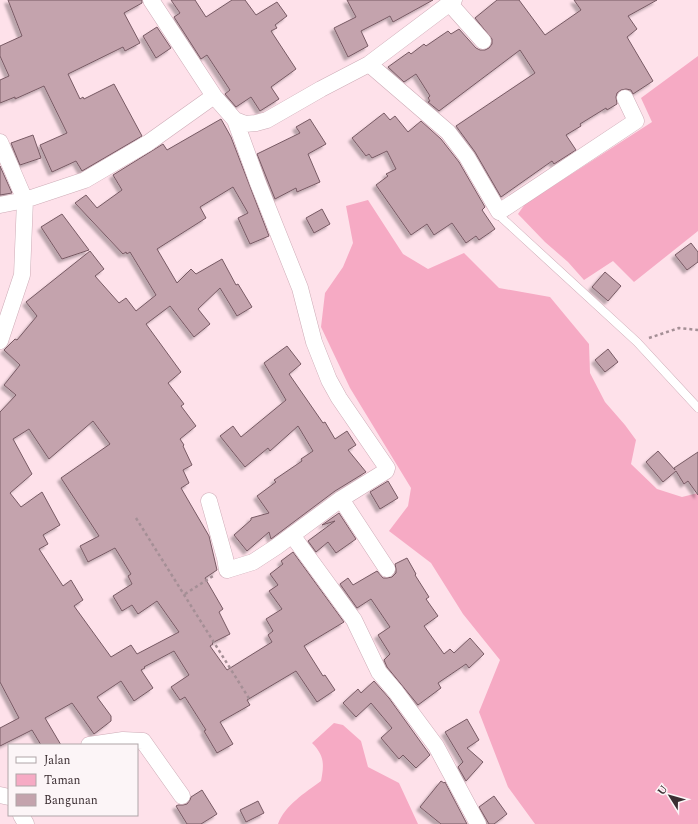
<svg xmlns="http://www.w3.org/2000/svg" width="698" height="824" font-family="Spectral,serif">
<defs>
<filter id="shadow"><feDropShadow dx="-3.5" dy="3.5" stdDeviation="1" flood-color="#0004"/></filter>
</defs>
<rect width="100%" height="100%" fill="#fee1ea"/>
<path fill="#f6aac4" d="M698 56V231L634 282 613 261 584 280 568 262 545 242 518 214 525 204 652 122 641 98Z
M368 200 403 254 428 269 464 253 499 288 550 297 589 344 590 373 605 402 625 425 636 440 631 464 657 489 682 497 698 493V824H535L508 787 479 712 500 660 463 614 431 563 389 531 408 506 411 488 350 388 321 327 325 293 343 267 353 243 346 206Z
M334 723 343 725 361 741 368 767 399 783 418 824H278C285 805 305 793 321 781 324 765 325 756 312 743Z"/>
<path fill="#c4a3ad" stroke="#785a64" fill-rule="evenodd" filter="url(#shadow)" d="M8 0H142V3L124 13 140 43 125 51 123 47 68 74 80 99 83 97 84 99 114 84 142 136 82 171 76 161 52 172 40 145 67 133 44 86 15 99V97L0 103V80L9 76 0 56V46L22 36Z
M171 0H195L206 17 232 0H245L256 15 277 2 287 16 275 25 277 28 271 31 296 69 271 87 279 99 260 111 251 97 236 107 225 94 230 90 207 55 201 59 174 17 180 13Z
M347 0H433L393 22 390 16 361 31 368 46 348 57 334 28 356 17Z
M497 0H519L545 35 581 10 574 0H657L628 16 637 29 627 37 653 81 633 94 631 90 626 89 621 90 617 93 616 97 617 104 607 110 606 108 580 124 581 126 566 135 576 150 554 164 552 161 501 197 475 152 456 126 535 73 520 50 439 111 428 102 430 101 428 98 430 96 416 74 404 82 388 67 409 52 411 54 424 44 426 46 448 31 451 34 459 29 476 48 480 50H485L489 48 492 44V39L475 18Z
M157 27 171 48 156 58 143 36Z
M384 113 390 120 395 116 408 132 421 121 441 139 459 162 485 207 482 210 495 229 479 240 476 236 466 243 452 223 434 235 427 224 411 235 376 185 388 176 386 174 396 169 387 151 372 158 369 154 366 156 352 138Z
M221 119 231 137 269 236 250 244 238 218 248 213 233 187 200 207 206 218 157 249 177 283 191 269 196 274 222 259 236 285 238 284 252 307 237 316 220 288 198 309 210 324 194 337 170 306 146 324 181 372 168 383 184 404 181 406 196 426 180 439 184 445 183 446 192 465 183 470 189 483 181 488 209 536 217 570 205 578 223 609 219 612 230 634 212 643 213 644 210 646 227 670 272 642 268 635 273 631 266 619 282 609 269 591 278 585 270 574 283 564 281 561 293 552 344 622 304 646 323 676 325 675 335 690 317 702 296 671 247 700 250 705 220 722 233 744 217 753 204 731 206 730 185 697 180 700 171 687 189 675 174 651 144 667 145 668 141 670 153 688 134 701 121 681 97 697 111 716V721L94 734 72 703 45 718 61 745H41L32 730 0 746V728L19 718 0 682V412L16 395 4 385 20 365 4 350 15 339 17 340 37 316 26 302 90 251 104 269 95 276 119 303 126 298 136 311 156 295 130 252 127 254 126 252 123 254 75 203 86 195 97 208 122 190 113 175 163 144 167 150ZM93 421 110 444 61 478 99 536 80 546 88 562 115 548 131 574 128 576 132 584 113 596 122 611 132 605 138 614 157 601 179 632 137 654 131 645 111 657 74 606 83 600 71 580 63 586 39 549 48 544 43 535 60 525 42 492 21 507 10 493 32 474 13 439 29 429 49 459Z
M310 119 326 144 308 154 320 182 297 192 296 188 275 199 257 154 300 133 296 127Z
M33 135 41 158 20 165 11 143Z
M0 166 12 193 0 195Z
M322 209 330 224 314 233 306 218Z
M62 214 89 250 62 259 41 227Z
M691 243 698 252V262L687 270 675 255Z
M605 272 621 286 608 301 592 287Z
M287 346 301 364 289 374 323 423 325 422 335 439 347 431 356 445 348 450 366 472 335 491 271 539 269 532 247 551 234 535 251 520V518L269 513 257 496 276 482 274 480 302 461 301 459 313 451 298 426 270 451 268 448 245 467 220 436 233 426 241 437 286 400 264 363Z
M608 349 618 362 605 372 595 360Z
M658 451 675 470 674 468 698 452V495L688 481 684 484 676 471 663 482 646 462Z
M388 481 398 498 380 509 370 492Z
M339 513 356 539 336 553 328 542 316 552 308 541 335 521 322 525Z
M407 558 416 574 415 575 429 597 426 599 438 616 424 626 444 654 450 649 454 653 470 638 484 654 469 668 466 664 438 683 441 688 418 705 387 667 384 660 390 654 378 635 390 627 371 599 357 608 340 584 348 578 353 585 377 571 383 578H387L392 577 396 573V569L395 564Z
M374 681 389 698 430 755 416 768 403 755 399 759 381 738 392 728 371 703 356 717 343 703 358 689 361 693Z
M467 719 479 740 467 748 483 762 466 781 458 767 463 762 445 732Z
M441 781 444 783 445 782 467 824H441L420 807Z
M202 790 217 814 201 824H187L176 806 178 805H183L187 804 190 800 191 797Z
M494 796 507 814 494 824H489L479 807Z
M258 801 264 813 246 822 240 810Z"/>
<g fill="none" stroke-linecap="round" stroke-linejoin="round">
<defs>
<path id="service" d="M499 212 502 218 637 342 698 408"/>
<path id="minor" d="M151 0 214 96 235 120 245 124 256 123 267 120 321 89 369 64 454 0
M450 4 483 41
M369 64 448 132 467 157 499 212 636 121 625 98
M0 142 25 200 22 275 0 341
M0 205 25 200 85 180 148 143 214 96
M341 499 387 569
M209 501 225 558 227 570 253 562 276 547 341 499 386 471 387 468 339 398 329 380 314 342 300 288 258 183 235 120
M292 535 354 620 379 672 396 692 436 746 478 824
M89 745 123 740 143 741 182 796
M0 795 9 797
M21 815 26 824"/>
</defs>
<use href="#service" stroke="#ceacb7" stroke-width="9"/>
<use href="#minor" stroke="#ceacb7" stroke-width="17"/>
<path stroke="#a58f96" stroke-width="2.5" stroke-dasharray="3 3" stroke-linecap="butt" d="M649 338 679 328 698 330
M136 518 250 700
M185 594 213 576"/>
<use href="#service" stroke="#fff" stroke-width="8"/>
<use href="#minor" stroke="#fff" stroke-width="16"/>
</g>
<rect x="8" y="744" width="130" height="72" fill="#fcf5f7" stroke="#afa5a8"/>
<rect x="16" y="757" width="20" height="6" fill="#ffffff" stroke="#afa5a8"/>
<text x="44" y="764" font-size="12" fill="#3b2e32">Jalan</text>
<rect x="16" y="774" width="20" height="12" fill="#f6aac4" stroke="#afa5a8"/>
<text x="44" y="784" font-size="12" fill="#3b2e32">Taman</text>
<rect x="16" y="794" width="20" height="12" fill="#c4a3ad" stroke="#afa5a8"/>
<text x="44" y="804" font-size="12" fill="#3b2e32">Bangunan</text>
<g transform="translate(670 796) rotate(307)" stroke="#fcf5f7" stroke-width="3" paint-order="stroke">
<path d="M0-3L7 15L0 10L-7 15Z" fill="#3b2e32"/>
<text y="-6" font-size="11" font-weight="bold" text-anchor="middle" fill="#3b2e32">U</text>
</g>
</svg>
